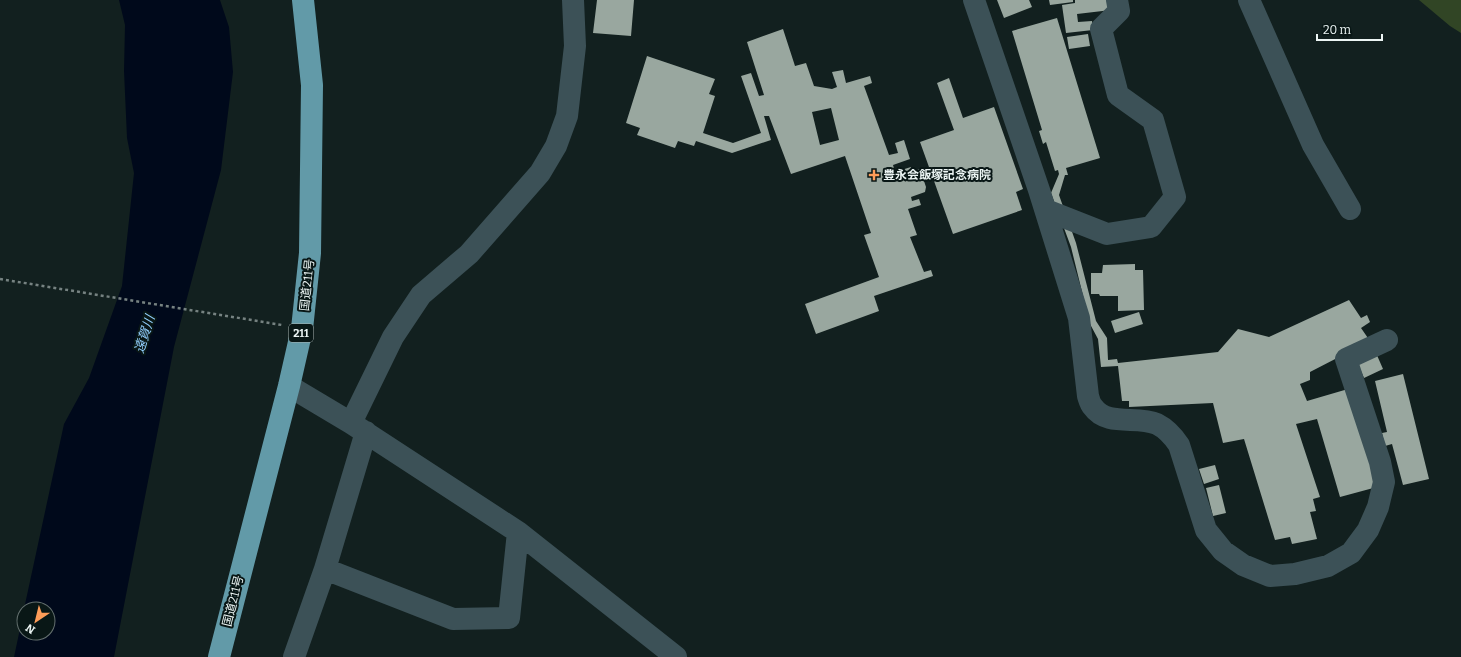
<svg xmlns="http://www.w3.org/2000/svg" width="1461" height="657" font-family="Bitter,'Noto Sans JP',serif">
<rect width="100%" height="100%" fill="#12201f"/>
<path fill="#314525" d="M1419 0H1461V33L1450 26Z"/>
<path fill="#00091b" d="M119 0H220L229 27 233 72 221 170 174 347 114 657H14L24 610V633H48V609H24L64 424 89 378 122 286 134 173 127 138 124 71 125 25Z"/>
<path fill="#99a79f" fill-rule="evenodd" d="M597 0H634L631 36 593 33Z
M997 0H1029L1032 7 1004 18Z
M1049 0H1073V2L1050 5Z
M1075 0H1109L1111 10 1077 14 1078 22 1092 21 1093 30 1066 33 1062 5 1075 3Z
M1057 18 1100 158 1066 168 1068 175H1065L1059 195 1076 243 1096 321 1107 338 1108 360 1117 359 1118 363 1218 352 1238 329 1269 337 1349 300 1361 318 1367 315 1370 322 1361 328 1370 341 1310 372V380L1300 384 1307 401 1348 389 1377 487 1340 497 1317 419 1296 424 1320 497 1313 499 1316 511 1310 512 1317 539 1292 544 1290 537 1275 540 1244 439 1223 443 1213 403 1129 407V401H1122L1118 366 1101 367 1098 339 1090 324 1071 247 1051 193 1059 174 1058 170 1055 171 1046 142 1043 144 1039 131 1042 130 1012 31Z
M783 29 795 66 806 63 814 86 832 89 837 87 832 72 843 70 846 83 870 76 872 83 864 86 889 155 898 153 895 143 904 140 910 159 893 165 895 172 911 167 912 172 920 169 926 187 925 192 911 197 912 201 919 199 921 205 908 209 917 235 910 237 924 272 931 270 933 276 874 296 879 311 816 334 805 304 879 277 864 235 871 233 845 156 791 174 769 116H764L771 140 732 153 696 141 694 146 678 141 675 148 637 135 640 128 626 123 647 56 715 79 709 94 715 96 703 133 733 143 761 133 741 76 751 73 759 96 764 95 747 42ZM831 108 839 140 820 145 812 112Z
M1088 34 1090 46 1069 49 1067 37Z
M949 78 963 118 994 107 1023 189 1016 192 1022 210 953 234 920 142 954 130 937 83Z
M1135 264V270H1143L1144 310 1118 311V296H1100L1099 294H1091V273H1102L1103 265Z
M1139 312 1143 324 1115 333 1111 321Z
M1376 353 1383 369 1364 378 1357 362Z
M1403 374 1429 479 1403 485 1392 444 1385 446 1382 433 1387 432 1375 381Z
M1215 465 1219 479 1204 484 1199 469Z
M1219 485 1226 513 1213 516 1206 488Z"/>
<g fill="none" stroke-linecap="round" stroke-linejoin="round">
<path stroke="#768281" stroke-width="2.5" stroke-dasharray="3 3" stroke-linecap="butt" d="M0 279 282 325"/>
<path stroke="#3c5157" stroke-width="22" d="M974 0 1039 190 1079 318 1088 396C1089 399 1090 404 1093 407 1107 427 1137 415 1157 424 1167 429 1173 436 1179 445L1206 530 1223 551 1243 565 1270 576 1295 574 1328 566 1351 553 1368 530 1378 507 1384 482 1380 462 1346 359 1387 340
M1249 0 1313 145 1350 209
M1046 210 1107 234 1151 227 1175 197 1153 120 1118 95 1101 29 1119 11 1117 0
M289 386 351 423 518 532 676 657
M351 423 393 337 421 295 469 254 540 173 556 146 567 116 575 46 573 0
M325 569 366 432
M294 657 325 569 453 619 509 618 518 532"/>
<path stroke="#629aa8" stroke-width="22" d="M219 657 289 386 302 329 310 253 312 85 303 0"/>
</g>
<path fill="#fe9c58" stroke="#091716" stroke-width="1.5" d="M872 169h4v4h4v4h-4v4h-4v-4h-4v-4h4z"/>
<g text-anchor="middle" stroke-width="4" stroke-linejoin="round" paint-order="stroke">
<rect fill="#091716" stroke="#a8b2b1" stroke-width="1" x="289" y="324" width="24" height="18" rx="3"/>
<g font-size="11" font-weight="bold" fill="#ecf5f4">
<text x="301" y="337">211</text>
</g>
<g font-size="12" font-weight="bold" fill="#ecf5f4" stroke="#091716" text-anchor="start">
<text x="883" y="179">豊永会飯塚記念病院</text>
</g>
<g font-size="12" fill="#ecf5f4" stroke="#091716">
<text transform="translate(307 285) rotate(-84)" y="4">国道211号</text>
<text transform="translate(233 601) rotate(-76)" y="4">国道211号</text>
</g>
<g font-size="13" font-style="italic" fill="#92cffe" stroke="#091716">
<text transform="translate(144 334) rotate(-73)" y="5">遠賀川</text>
</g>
</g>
<g transform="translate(36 621) rotate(215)"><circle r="19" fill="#091716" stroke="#64706f"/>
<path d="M0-3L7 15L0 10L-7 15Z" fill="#fe9c58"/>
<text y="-6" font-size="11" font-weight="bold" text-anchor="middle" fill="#ecf5f4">N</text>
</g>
<path d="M1317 34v6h65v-6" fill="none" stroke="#ecf5f4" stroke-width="2"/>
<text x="1323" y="34" font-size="12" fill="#ecf5f4" stroke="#091716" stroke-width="3" paint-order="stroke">20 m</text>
</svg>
